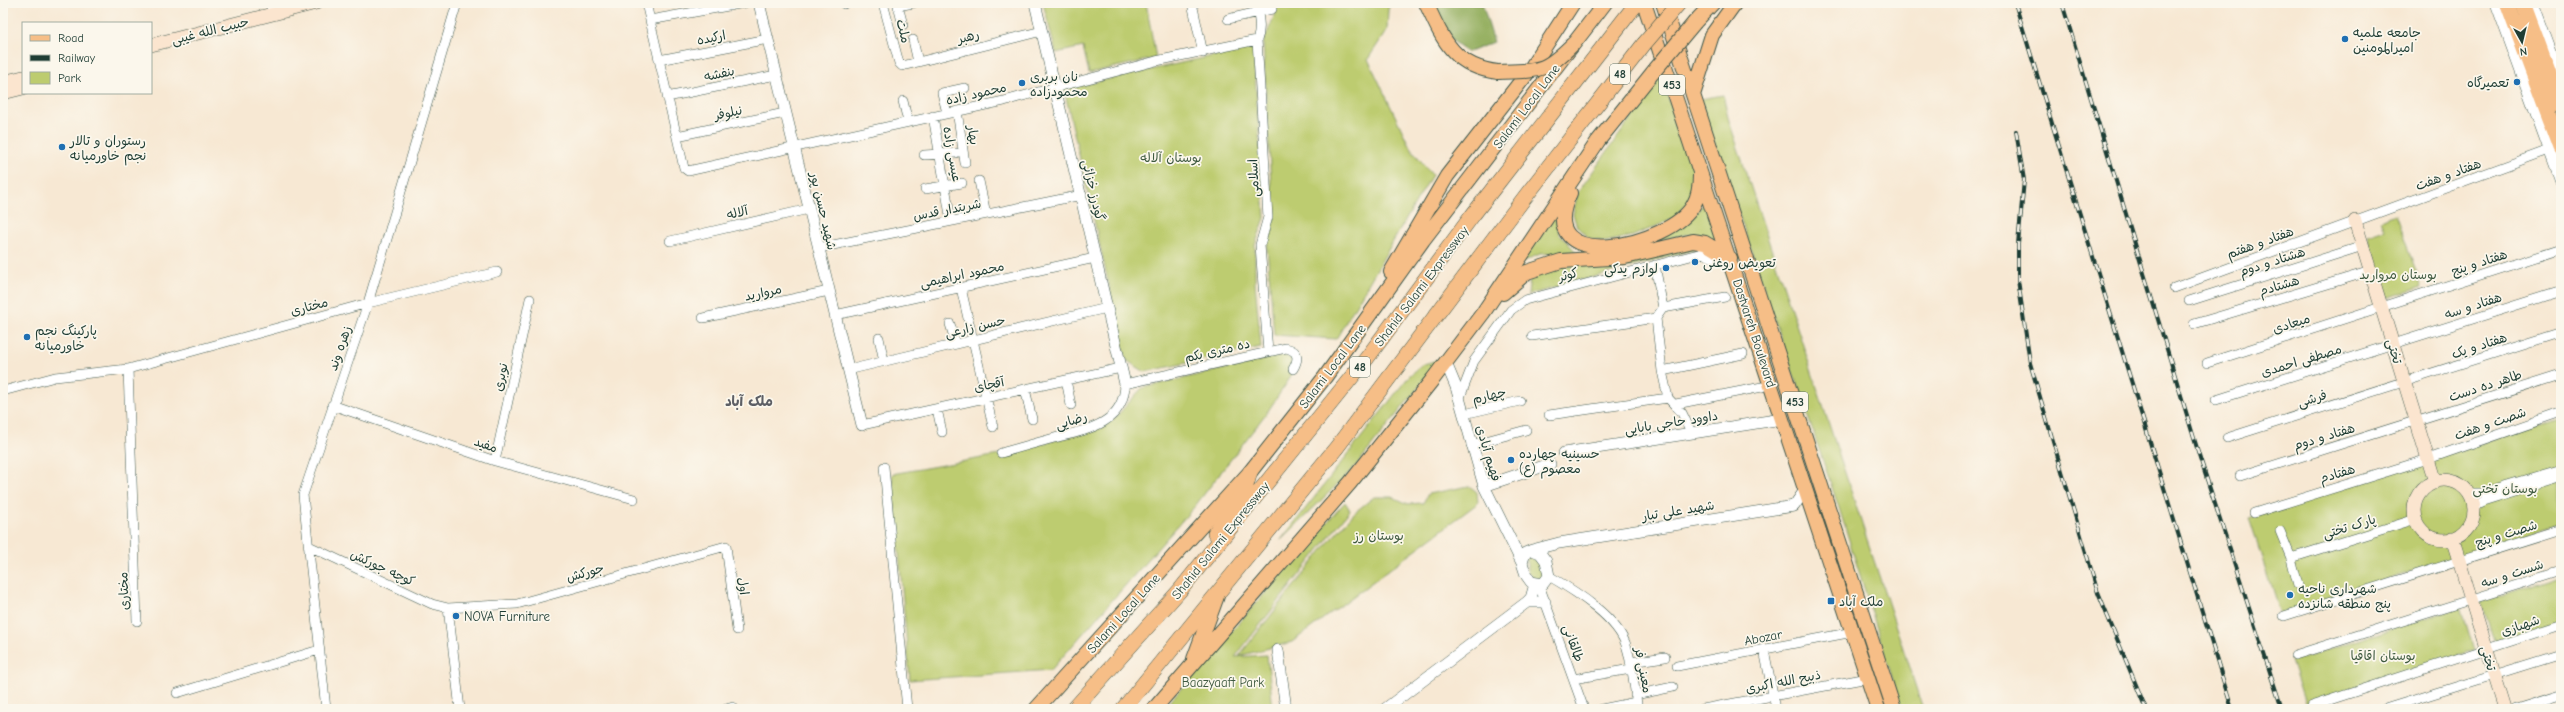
<svg xmlns="http://www.w3.org/2000/svg" width="2564" height="712" font-family="'Comic Neue','Playpen Sans Arabic',sans-serif">
<rect width="100%" height="100%" fill="#fbf7ec"/>
<filter id="ink" filterUnits="userSpaceOnUse"><feTurbulence type="fractalNoise" baseFrequency=".025" numOctaves="2"/><feDisplacementMap in="SourceGraphic" scale="8" xChannelSelector="R" yChannelSelector="G"/><feConvolveMatrix kernelMatrix="1 2 1 2 8 2 1 2 1" color-interpolation-filters="sRGB"/></filter>
<filter id="wash" filterUnits="userSpaceOnUse"><feTurbulence type="fractalNoise" baseFrequency=".012" numOctaves="4" result="noise"/><feDisplacementMap in="SourceGraphic" scale="16" xChannelSelector="R" yChannelSelector="G"/><feGaussianBlur stdDeviation="0.9" result="paint"/><feColorMatrix in="noise" values="0 0 0 0 0 0 0 0 0 0 0 0 0 0 0 0 0 1.4 0 .05"/><feComposite in="paint" operator="in"/></filter>
<g filter="url(#wash)">
<rect width="100%" height="100%" fill="#f7e8d3"/>
<path fill="#bdcc6f" stroke="#6e8452" d="M1043 3H1146L1156 58 1089 73 1083 47 1056 53Z
M1274 3H1390L1388 10 1387 30 1368 59 1410 147 1432 175 1336 339 1274 335 1267 247 1273 219 1263 42 1276 13Z
M1253 47 1265 218 1255 245V283L1261 347 1145 372 1126 360 1064 89Z
M1661 77 1696 176 1690 201 1673 219 1633 236 1605 242 1590 239 1577 227 1573 214 1578 192Z
M1723 95 1729 121 1923 709H1902L1839 508 1704 112 1701 99Z
M1705 203 1718 241C1695 226 1667 240 1643 245 1667 234 1687 223 1705 203Z
M1555 210 1559 233 1576 252 1540 254 1522 262Z
M2395 214 2422 287 2387 298 2367 236 2385 230 2381 220Z
M1691 246 1700 248 1528 295 1530 275 1543 270Z
M1284 355 1292 358 1294 372 1268 411 1195 506 1051 670 910 680 892 474 999 455 1101 428 1114 419 1142 388Z
M1441 359 1355 467 1281 540 1410 375 1424 364Z
M2561 417V523L2280 614 2249 518Z
M1469 486 1477 492 1478 503 1292 642 1239 656 1327 544 1355 512 1374 497H1393L1408 504 1423 503 1428 494Z
M1345 502 1350 510 1235 657 1267 655 1273 709H1163Z
M1530 556C1539 559 1542 569 1543 577L1537 581 1527 571V558Z
M2561 575V620L2495 642 2481 602Z
M2461 607 2474 650 2305 704 2291 661Z"/>
<path fill="#96b062" stroke="#5a764b" d="M1434 3H1482L1494 42 1469 52C1448 44 1443 22 1434 3Z"/>
</g>
<g filter="url(#ink)">
<g fill="none" stroke-linecap="round" stroke-linejoin="round">
<defs>
<path id="minor" d="M270 3 273 15
M646 3 684 168 688 171 1004 101 1156 61 1257 40
M883 3 899 63 902 66 1042 31
M1192 3 1203 53
M1256 3C1258 15 1262 28 1257 40L1268 217 1260 245 1268 352
M844 4 846 3
M1228 19 1272 9
M650 20 745 3
M903 25 898 6 913 3
M913 40 918 62
M659 60 768 39
M667 97 776 75
M903 101 908 122
M957 111 965 163
M947 113 942 93 965 88
M933 116 951 221
M677 136 785 113
M924 155 956 153
M979 181 986 214
M925 189 962 183
M670 241 809 209
M818 248 1082 195
M1655 265 1663 308 1656 318 1662 371 1668 398 1682 413 1691 432
M961 288 993 427
M2174 288 2549 150
M2189 301 2363 246
M1663 308 1725 297
M835 315 1095 258
M703 318 829 291
M950 324 956 344
M2194 324 2371 271
M1532 336 1656 318
M879 338 884 361
M2207 363 2561 249
M128 369 137 621
M848 370 1107 308
M1662 371 1743 354
M1066 380 1071 405
M1025 389 1032 419
M3 391 55 377 128 369 368 303 497 272
M1459 400 1474 361 1511 310 1525 300 1702 253 1730 265
M2216 400 2561 291
M1676 404 1762 387
M332 405 495 461 634 499
M937 409 942 432
M1464 414 1520 401
M1549 415 1668 398
M862 425 1121 368
M2227 438 2561 332
M1471 445 1526 430
M1001 453C1018 448 1036 443 1054 438 1087 430 1124 424 1125 384L1286 348C1299 351 1299 359 1293 369
M495 461 530 299
M884 467 907 709
M2240 476 2561 375
M2469 493H2481L2561 469
M2474 510 2478 504 2484 501 2561 477
M2254 513 2428 459 2561 413
M2280 531 2291 558 2298 585
M309 546 432 604 448 608 517 604 726 546 737 630
M2291 558 2416 519
M1549 576C1575 591 1619 618 1627 648 1633 668 1634 689 1638 709
M1539 585 1584 709
M448 608 460 709
M2284 616 2561 529
M1764 650 1776 709
M2295 655 2561 571
M1630 662 1665 657
M1677 666 1853 632
M1573 679 1631 669
M177 693 319 650
M1635 695 1673 687
M2311 706 2561 625
M326 709 303 495 368 303 457 3
M726 709 733 707
M1602 709 1636 702
M1703 709 1868 678
M2385 709 2561 654
M2516 709 2561 695"/>
<path id="tertiary" d="M759 3 862 425
M1035 3 1125 384
M2496 3 2561 182
M2533 3 2561 79
M1446 363 1456 387 1484 486 1522 563
M1564 453 1782 419
M1484 486 1550 464
M1532 550 1559 543 1794 506 1805 490
M1532 550 1540 553 1546 561 1549 576 1543 584 1531 582 1526 575 1522 563 1525 553Z
M1527 602H1545
M1278 650 1286 709
M1385 709 1527 602 1531 598 1535 584"/>
<path id="secondary" d="M151 45 316 3
M3 82 23 77
M3 93 23 88
M2355 221 2435 482
M2414 510a30 30 0 1 1 60 0a30 30 0 1 1-60 0Z
M2452 538 2505 709"/>
<path id="primary" d="M1426 3C1443 40 1454 67 1498 72
M1644 3C1724 238 1799 474 1878 709
M1663 3 1894 709
M1695 22 1713 3
M1693 95 1712 35 1735 3
M1570 193C1530 277 1672 247 1694 204 1699 195 1700 185 1700 175
M1391 272 1447 176 1529 71 1573 3
M1503 293 1527 272 1561 261 1625 257 1693 241 1705 243 1730 258
M1194 659 1217 596
M1036 709 1250 472 1325 377 1423 240 1605 3
M1154 709 1350 483 1433 379 1483 313 1598 141 1654 71"/>
<path id="trunk" d="M2507 3 2561 148
M2523 3 2561 106
M1215 533 1245 489 1250 472
M1074 709 1181 589 1367 358 1472 216 1637 3
M1123 709 1337 447 1525 197 1644 44"/>
</defs>
<use href="#minor" stroke="#3f574c" stroke-width="10"/>
<use href="#tertiary" stroke="#3f574c" stroke-width="12"/>
<use href="#secondary" stroke="#3f574c" stroke-width="14"/>
<use href="#primary" stroke="#3f574c" stroke-width="16"/>
<use href="#trunk" stroke="#3f574c" stroke-width="16"/>
<use href="#minor" stroke="#fff" stroke-width="9"/>
<use href="#tertiary" stroke="#fff" stroke-width="11"/>
<use href="#secondary" stroke="#fbe5cf" stroke-width="13"/>
<use href="#primary" stroke="#f6be87" stroke-width="14"/>
<use href="#trunk" stroke="#f6be87" stroke-width="15"/>
<defs>
<path id="rail" d="M2015 3 2232 709
M2062 3 2200 458 2282 709
M2016 131 2024 180 2018 244V280L2030 363 2098 593 2146 709"/>
</defs>
<use href="#rail" stroke="#1f3d34" stroke-width="4"/>
<use href="#rail" stroke="#fbf7ec" stroke-width="2.5" stroke-dasharray="8" stroke-linecap="butt"/>
<defs>
<path id="primary-bridge" d="M1654 71 1695 22
M1498 72C1539 70 1543 74 1573 44"/>
<path id="trunk-bridge" d="M1644 44 1679 3"/>
</defs>
<use href="#primary-bridge" stroke="#3f574c" stroke-width="16" stroke-linecap="butt"/>
<use href="#trunk-bridge" stroke="#3f574c" stroke-width="16" stroke-linecap="butt"/>
<use href="#primary-bridge" stroke="#f6be87" stroke-width="14"/>
<use href="#trunk-bridge" stroke="#f6be87" stroke-width="15"/>
</g>
</g>
<g fill="#1f6fb2" stroke="#fbf7ec" stroke-width="1.5">
<circle cx="2345" cy="39" r="4"/>
<circle cx="2517" cy="82" r="4"/>
<circle cx="1022" cy="83" r="4"/>
<circle cx="62" cy="147" r="4"/>
<circle cx="1695" cy="262" r="4"/>
<circle cx="1666" cy="268" r="4"/>
<circle cx="27" cy="337" r="4"/>
<circle cx="1511" cy="460" r="4"/>
<circle cx="2290" cy="595" r="4"/>
<rect x="1827" y="597" width="8" height="8" rx="2"/>
<circle cx="456" cy="616" r="4"/>
</g>
<g text-anchor="middle" stroke-width="3.5" stroke-linejoin="round" paint-order="stroke">
<g fill="#fbf7ec" stroke="#61756b" stroke-width="1">
<rect x="1610" y="64" width="20" height="20" rx="3"/>
<rect x="1659" y="75" width="26" height="20" rx="3"/>
<rect x="1350" y="357" width="20" height="20" rx="3"/>
<rect x="1782" y="392" width="26" height="20" rx="3"/>
</g>
<g font-size="12" font-weight="bold" fill="#1f3d34">
<text x="1620" y="78">48</text>
<text x="1672" y="89">453</text>
<text x="1360" y="371">48</text>
<text x="1795" y="406">453</text>
</g>
<g font-size="13" fill="#1f3d34" stroke="#fbf7ec">
<text transform="translate(210 30) rotate(-14)" y="5">حبیب الله غیبی</text>
<text transform="translate(904 31) rotate(76)" y="5">ملت</text>
<text transform="translate(968 36) rotate(-14)" y="5">رهبر</text>
<text transform="translate(711 37) rotate(-11)" y="5">ارکیده</text>
<text transform="translate(719 73) rotate(-12)" y="5">بنفشه</text>
<text transform="translate(976 93) rotate(-13)" y="5">محمود زاده</text>
<text transform="translate(1526 106) rotate(-53)" y="5">Salami Local Lane</text>
<text transform="translate(728 112) rotate(-12)" y="5">نیلوفر</text>
<text transform="translate(974 135) rotate(82)" y="5">بهار</text>
<text transform="translate(953 154) rotate(80)" y="5">عيسی زاده</text>
<text transform="translate(2448 174) rotate(-20)" y="5">هفتاد و هفت</text>
<text transform="translate(1253 178) rotate(-93)" y="5">اسلامی</text>
<text transform="translate(1094 190) rotate(77)" y="5">گودرز خزائی</text>
<text transform="translate(947 209) rotate(-11)" y="5">شربتدار قدس</text>
<text transform="translate(824 211) rotate(77)" y="5">شهید حسن پور</text>
<text transform="translate(737 212) rotate(-13)" y="5">آلاله</text>
<text transform="translate(2260 242) rotate(-20)" y="5">هفتاد و هفتم</text>
<text transform="translate(2272 261) rotate(-18)" y="5">هشتاد و دوم</text>
<text transform="translate(2479 262) rotate(-18)" y="5">هفتاد و پنج</text>
<text transform="translate(962 274) rotate(-12)" y="5">محمود ابراهیمی</text>
<text transform="translate(1568 274) rotate(-15)" y="5">کوثر</text>
<text transform="translate(2279 285) rotate(-17)" y="5">هشتادم</text>
<text transform="translate(1421 286) rotate(-53)" y="5">Shahid Salami Expressway</text>
<text transform="translate(763 292) rotate(-12)" y="5">مروارید</text>
<text transform="translate(2473 305) rotate(-18)" y="5">هفتاد و سه</text>
<text transform="translate(309 306) rotate(-15)" y="5">مختاری</text>
<text transform="translate(2291 323) rotate(-18)" y="5">میعادی</text>
<text transform="translate(975 326) rotate(-13)" y="5">حسن زارعی</text>
<text transform="translate(1755 333) rotate(72)" y="5">Dastvareh Boulevard</text>
<text transform="translate(2479 345) rotate(-18)" y="5">هفتاد و یک</text>
<text transform="translate(339 348) rotate(-71)" y="5">زهره وند</text>
<text transform="translate(1217 350) rotate(-13)" y="5">ده متری یکم</text>
<text transform="translate(2395 351) rotate(73)" y="5">تختی</text>
<text transform="translate(2301 360) rotate(-17)" y="5">مصطفی احمدی</text>
<text transform="translate(1332 366) rotate(-53)" y="5">Salami Local Lane</text>
<text transform="translate(500 377) rotate(-78)" y="5">نوبری</text>
<text transform="translate(989 384) rotate(-12)" y="5">آقچای</text>
<text transform="translate(2485 385) rotate(-18)" y="5">طاهر ده دست</text>
<text transform="translate(1489 395) rotate(-13)" y="5">چهارم</text>
<text transform="translate(2312 398) rotate(-17)" y="5">فرشی</text>
<text transform="translate(1071 420) rotate(-17)" y="5">رضایی</text>
<text transform="translate(1671 422) rotate(-9)" y="5">داوود حاجی بابایی</text>
<text transform="translate(2490 423) rotate(-19)" y="5">شصت و هفت</text>
<text transform="translate(2324 436) rotate(-17)" y="5">هفتاد و دوم</text>
<text transform="translate(486 444) rotate(19)" y="5">مفید</text>
<text transform="translate(1489 453) rotate(73)" y="5">فهیم آبادی</text>
<text transform="translate(2337 473) rotate(-17)" y="5">هفتادم</text>
<text transform="translate(1678 510) rotate(-9)" y="5">شهید علی تبار</text>
<text transform="translate(2349 526) rotate(-17)" y="5">پارک تختی</text>
<text transform="translate(2506 533) rotate(-17)" y="5">شصت و پنج</text>
<text transform="translate(1220 540) rotate(-51)" y="5">Shahid Salami Expressway</text>
<text transform="translate(383 567) rotate(25)" y="5">کوچه جورکش</text>
<text transform="translate(585 572) rotate(-16)" y="5">جورکش</text>
<text transform="translate(2512 573) rotate(-18)" y="5">شست و سه</text>
<text transform="translate(744 586) rotate(83)" y="5">اول</text>
<text transform="translate(123 591) rotate(-92)" y="5">مختاری</text>
<text transform="translate(1123 613) rotate(-48)" y="5">Salami Local Lane</text>
<text transform="translate(2520 625) rotate(-19)" y="5">شهبازی</text>
<text transform="translate(1763 637) rotate(-11)" y="5">Abozar</text>
<text transform="translate(1574 643) rotate(70)" y="5">طالقانی</text>
<text transform="translate(2489 658) rotate(73)" y="5">تختی</text>
<text transform="translate(1644 670) rotate(79)" y="5">معینی فر</text>
<text transform="translate(1783 681) rotate(-11)" y="5">ذبیح الله اکبری</text>
</g>
<g font-size="13" fill="#1f3d34" stroke="#fbf7ec" text-anchor="start">
<text x="2353" y="37">جامعه علمیه<tspan x="2353" dy="15">امیرالمومنین</tspan></text>
<text x="1030" y="81">نان بربری<tspan x="1030" dy="15">محمودزاده</tspan></text>
<text x="2509" y="87" text-anchor="end">تعمیرگاه</text>
<text x="70" y="145">رستوران و تالار<tspan x="70" dy="15">نجم خاورمیانه</tspan></text>
<text x="1703" y="267">تعویض روغنی</text>
<text x="1658" y="273" text-anchor="end">لوازم یدکی</text>
<text x="35" y="335">پارکینگ نجم<tspan x="35" dy="15">خاورمیانه</tspan></text>
<text x="1519" y="458">حسینیه چهارده<tspan x="1519" dy="15">معصوم (ع)</tspan></text>
<text x="2298" y="593">شهرداری ناحیه<tspan x="2298" dy="15">پنج منطقه شانزده</tspan></text>
<text x="1839" y="606">ملک آباد</text>
<text x="464" y="621">NOVA Furniture</text>
</g>
<g font-size="13" fill="#3f5a40" stroke="#fbf7ec">
<text x="1171" y="162">بوستان آلاله</text>
<text x="2398" y="279">بوستان مروارید</text>
<text x="2505" y="493">بوستان تختی</text>
<text x="1379" y="540">بوستان رز</text>
<text x="2383" y="660">بوستان اقاقیا</text>
<text x="1223" y="687">Baazyaaft Park</text>
</g>
<g font-size="14" font-weight="bold" fill="#5d5f65" stroke="#fbf7ec">
<text x="749" y="406">ملک آباد</text>
</g>
</g>
<rect width="2564" height="712" fill="none" stroke="#fbf7ec" stroke-width="16"/>
<rect x="22" y="22" width="130" height="72" fill="#fbf7ec" stroke="#a3ada2"/>
<rect x="30" y="35" width="20" height="6" fill="#f6be87" stroke="#a3ada2"/>
<text x="58" y="42" font-size="12" fill="#1f3d34">Road</text>
<rect x="30" y="55" width="20" height="6" fill="#1f3d34" stroke="#a3ada2"/>
<text x="58" y="62" font-size="12" fill="#1f3d34">Railway</text>
<rect x="30" y="72" width="20" height="12" fill="#bdcc6f" stroke="#a3ada2"/>
<text x="58" y="82" font-size="12" fill="#1f3d34">Park</text>
<g transform="translate(2522 42) rotate(172)" stroke="#fbf7ec" stroke-width="3" paint-order="stroke">
<path d="M0-3L7 15L0 10L-7 15Z" fill="#1f3d34"/>
<text y="-6" font-size="11" font-weight="bold" text-anchor="middle" fill="#1f3d34">N</text>
</g>
</svg>
